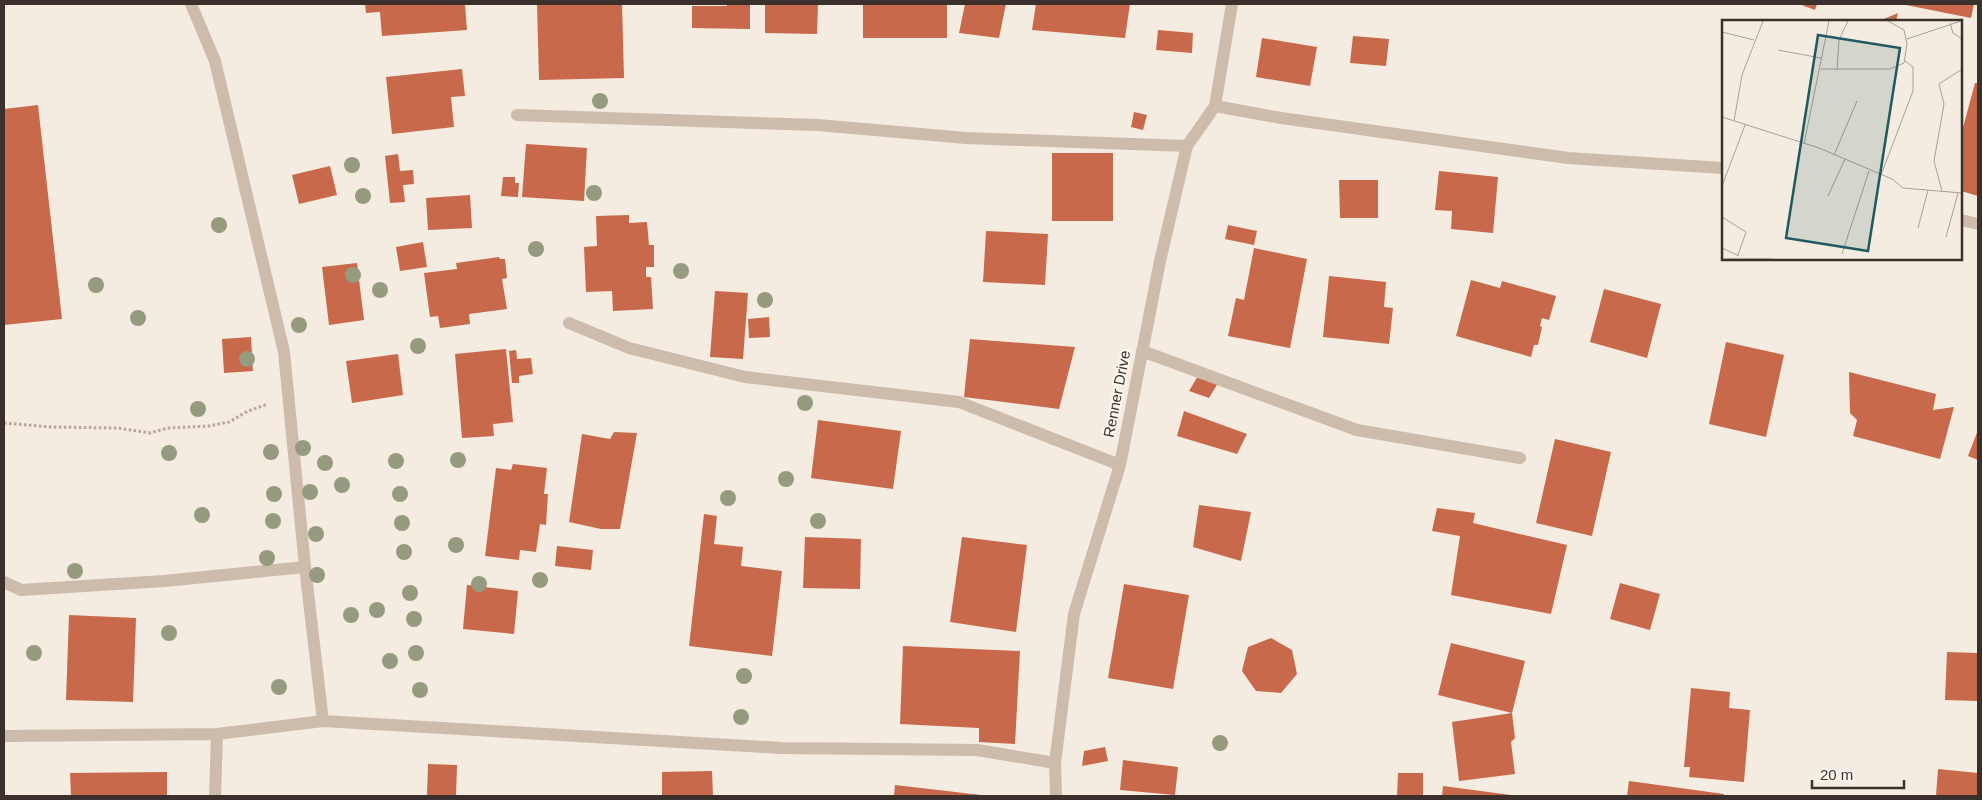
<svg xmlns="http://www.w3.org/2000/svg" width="1982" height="800" font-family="Arial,sans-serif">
<rect width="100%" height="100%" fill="#f4ebe1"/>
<path fill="#c8694b" d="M365 4H465L467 30 382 36 380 12 366 13Z
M537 4H622L624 78 539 80Z
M727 4H750V29L692 28V6H727Z
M765 4H818L817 34 765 33Z
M863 4H947V38H863Z
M965 4H1006L999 38 959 33Z
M1036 4H1130L1125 38 1032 30Z
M1799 4H1817L1815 10Z
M1901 4H1974L1971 18Z
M1898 13 1896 21H1879Z
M1158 30 1193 33 1192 53 1156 50Z
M1353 36 1389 39 1386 66 1350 63Z
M1262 38 1317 47 1310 86 1256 77Z
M462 69 465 96 451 97 454 127 392 134 386 77Z
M1975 83H1978V196L1961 191V135Z
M38 105 62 319 4 325V109Z
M1134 112 1147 115 1143 130 1131 127Z
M526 144 587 148 584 201 522 197Z
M1052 153H1113V221H1052Z
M398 154 400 171 413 170 414 184 403 185 405 202 390 203 385 156Z
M330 166 337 195 299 204 292 175Z
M1439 171 1498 177 1493 233 1451 229 1452 211 1435 210Z
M503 177H515V183H519L518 197 501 196Z
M1339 180H1378V218H1340Z
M470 195 472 228 428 230 426 198Z
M629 215V223L647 222 649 245H654V267H646V277H651L653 309 613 311 612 291 586 292 584 247 597 246 596 216Z
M1228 225 1257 231 1254 245 1225 239Z
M986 231 1048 234 1045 285 983 282Z
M423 242 427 267 400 271 396 247Z
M1254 248 1307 259 1290 348 1228 336 1236 298 1244 300Z
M499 257 500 259H505L507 278 502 279 507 309 469 314 470 324 440 328 438 316 430 317 424 273 457 269 456 263Z
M357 263 364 320 329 325 322 267Z
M1329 276 1386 282 1384 307 1393 308 1389 344 1323 337Z
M1471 280 1500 288 1502 281 1556 296 1549 320 1542 318 1540 326 1542 327 1538 345H1534L1531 357 1456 336Z
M1604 289 1661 304 1647 358 1590 342Z
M715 291 748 293 743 359 710 357Z
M769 317 770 337 749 338 748 319Z
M251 337 253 371 224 373 222 339Z
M970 339 1075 347 1059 409 964 397Z
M1726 342 1784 355 1766 437 1709 424Z
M506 349 513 422 493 424 494 436 462 438 455 354Z
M516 350 517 359 531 358 533 374 519 376V383H512L509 351Z
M398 354 403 395 352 403 346 361Z
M1849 372 1936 394 1933 410 1954 407 1940 459 1853 436 1857 420 1850 413Z
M1198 376 1218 383 1209 398 1189 391Z
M1184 411 1247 434 1237 454 1177 436Z
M818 420 901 431 893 489 811 478Z
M1978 430V460L1968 456Z
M614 432 637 433 620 529H601L569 522 582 434 610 439Z
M1555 439 1611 452 1592 536 1536 523Z
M513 464 547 468 544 494H548L546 525 540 524 536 552 520 550 519 560 485 556 496 468 511 470Z
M1199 505 1251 512 1241 561 1193 547Z
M1437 508 1475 513 1473 523 1567 545 1551 614 1451 595 1460 536 1432 531Z
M704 514 717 516 714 544 743 547 741 566 782 571 772 656 689 646Z
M805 537 861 539 860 589 803 588Z
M962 537 1027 545 1016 632 950 622Z
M557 546 593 550 591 570 555 566Z
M1620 583 1660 594 1650 630 1610 619Z
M1124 584 1189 595 1173 689 1108 678Z
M467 585 518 591 514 634 463 629Z
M69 615 136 618 133 702 66 700Z
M1271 638 1292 650 1297 674 1281 693 1256 691 1242 671 1248 647Z
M1451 643 1525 661 1512 713 1438 695Z
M903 646 1020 651 1015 744 979 742V728L900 724Z
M1947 652 1978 653V701L1945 700Z
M1691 688 1730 692 1729 708 1750 710 1744 782 1689 777 1690 767H1684Z
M1512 713 1515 738 1511 742 1515 774 1459 781 1452 722Z
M1105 747 1108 761 1082 766 1084 751Z
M1123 760 1178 767 1175 795 1120 790Z
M428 764 457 765 456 796H427Z
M1938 769 1978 773V796H1936Z
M712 771 713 796H662V772Z
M167 772V796H71L70 773Z
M1398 773H1423V796H1397Z
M1629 781 1724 794V796H1627Z
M895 785 981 795V796H894Z
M1443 786 1511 795V796H1442Z"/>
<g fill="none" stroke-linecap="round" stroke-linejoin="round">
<path stroke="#b9a596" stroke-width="3" stroke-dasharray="2.5 2.5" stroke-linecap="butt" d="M4 423 51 427 118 428 150 433 168 428 209 426 229 422 248 411 268 404"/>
<path stroke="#cdbbac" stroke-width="12" d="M517 115 818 125 966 138 1187 146"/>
<path stroke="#cdbbac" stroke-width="12" d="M191 4 215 61 284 352 305 567 323 721
M1215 106 1281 118 1568 158 1723 168
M1961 220 1978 224
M569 323 629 348 745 377 959 402 1120 465
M1142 351 1357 430 1520 458
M4 582 21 590 164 581 305 567
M4 736 217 734 323 721 782 748 977 750 1055 763
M215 796 217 734
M1056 796 1055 763 1074 614 1120 465 1160 261 1187 146 1215 106 1232 4"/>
</g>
<g fill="#969b7f">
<circle cx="600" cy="101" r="8"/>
<circle cx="352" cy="165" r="8"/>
<circle cx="594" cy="193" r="8"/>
<circle cx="363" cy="196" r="8"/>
<circle cx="219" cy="225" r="8"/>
<circle cx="536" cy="249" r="8"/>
<circle cx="681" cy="271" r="8"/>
<circle cx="353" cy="275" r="8"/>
<circle cx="96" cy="285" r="8"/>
<circle cx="380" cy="290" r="8"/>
<circle cx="765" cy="300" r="8"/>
<circle cx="138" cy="318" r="8"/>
<circle cx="299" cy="325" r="8"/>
<circle cx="418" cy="346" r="8"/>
<circle cx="247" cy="359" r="8"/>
<circle cx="805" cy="403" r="8"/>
<circle cx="198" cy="409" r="8"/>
<circle cx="303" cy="448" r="8"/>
<circle cx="271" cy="452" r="8"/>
<circle cx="169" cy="453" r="8"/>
<circle cx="458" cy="460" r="8"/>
<circle cx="396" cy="461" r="8"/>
<circle cx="325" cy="463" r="8"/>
<circle cx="786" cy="479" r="8"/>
<circle cx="342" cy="485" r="8"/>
<circle cx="310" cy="492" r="8"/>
<circle cx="274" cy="494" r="8"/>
<circle cx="400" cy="494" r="8"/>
<circle cx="728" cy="498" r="8"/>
<circle cx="202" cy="515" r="8"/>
<circle cx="273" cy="521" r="8"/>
<circle cx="818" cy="521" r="8"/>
<circle cx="402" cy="523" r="8"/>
<circle cx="316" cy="534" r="8"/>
<circle cx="456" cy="545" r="8"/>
<circle cx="404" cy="552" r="8"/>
<circle cx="267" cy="558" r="8"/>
<circle cx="75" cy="571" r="8"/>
<circle cx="317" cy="575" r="8"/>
<circle cx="540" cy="580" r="8"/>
<circle cx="479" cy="584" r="8"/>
<circle cx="410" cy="593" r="8"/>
<circle cx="377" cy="610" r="8"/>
<circle cx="351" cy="615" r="8"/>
<circle cx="414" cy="619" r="8"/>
<circle cx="169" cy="633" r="8"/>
<circle cx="34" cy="653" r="8"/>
<circle cx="416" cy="653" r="8"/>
<circle cx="390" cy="661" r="8"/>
<circle cx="744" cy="676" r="8"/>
<circle cx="279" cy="687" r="8"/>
<circle cx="420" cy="690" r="8"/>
<circle cx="741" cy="717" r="8"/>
<circle cx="1220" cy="743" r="8"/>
</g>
<g text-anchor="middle" stroke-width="4.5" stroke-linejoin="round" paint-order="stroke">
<g font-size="15" fill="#3b302b" stroke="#fbf5ee">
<text transform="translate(1117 394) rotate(-79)" y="5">Renner Drive</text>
</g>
</g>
<g transform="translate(1722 20)">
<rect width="240" height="240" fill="#f4ebe1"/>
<path fill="none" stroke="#aaa098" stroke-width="1" d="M228 3 231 13 240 19M0 12 32 20M185 19 239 1M56 30 99 38M99 49H168L182 43 185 24 182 10 166 1M115 50 117 20 126 1M0 97 97 128 170 159 181 168 240 173M12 101 20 55 41 1M82 124 107 1M112 135 135 81M159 155 191 71V47L183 41M0 166 23 105M220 171 212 141 222 84 217 64 240 49M106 176 123 139M0 197 24 212 16 235M196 208 206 170M224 217 236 173M0 228 17 236M120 234 147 151M0 239H51"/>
<path fill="#1f5a5e" fill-opacity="0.15" stroke="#1f5a5e" stroke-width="2.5" d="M96 15 178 28 146 231 64 218Z"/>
<rect width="240" height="240" fill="none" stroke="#3b302b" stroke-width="2.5"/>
</g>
<rect width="1982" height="800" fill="none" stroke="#3b302b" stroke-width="10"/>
<path d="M1812 780v8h92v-8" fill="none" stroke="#3b302b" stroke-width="2.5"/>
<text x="1820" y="780" font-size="15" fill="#3b302b" stroke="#fbf5ee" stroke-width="4" paint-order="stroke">20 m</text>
</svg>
